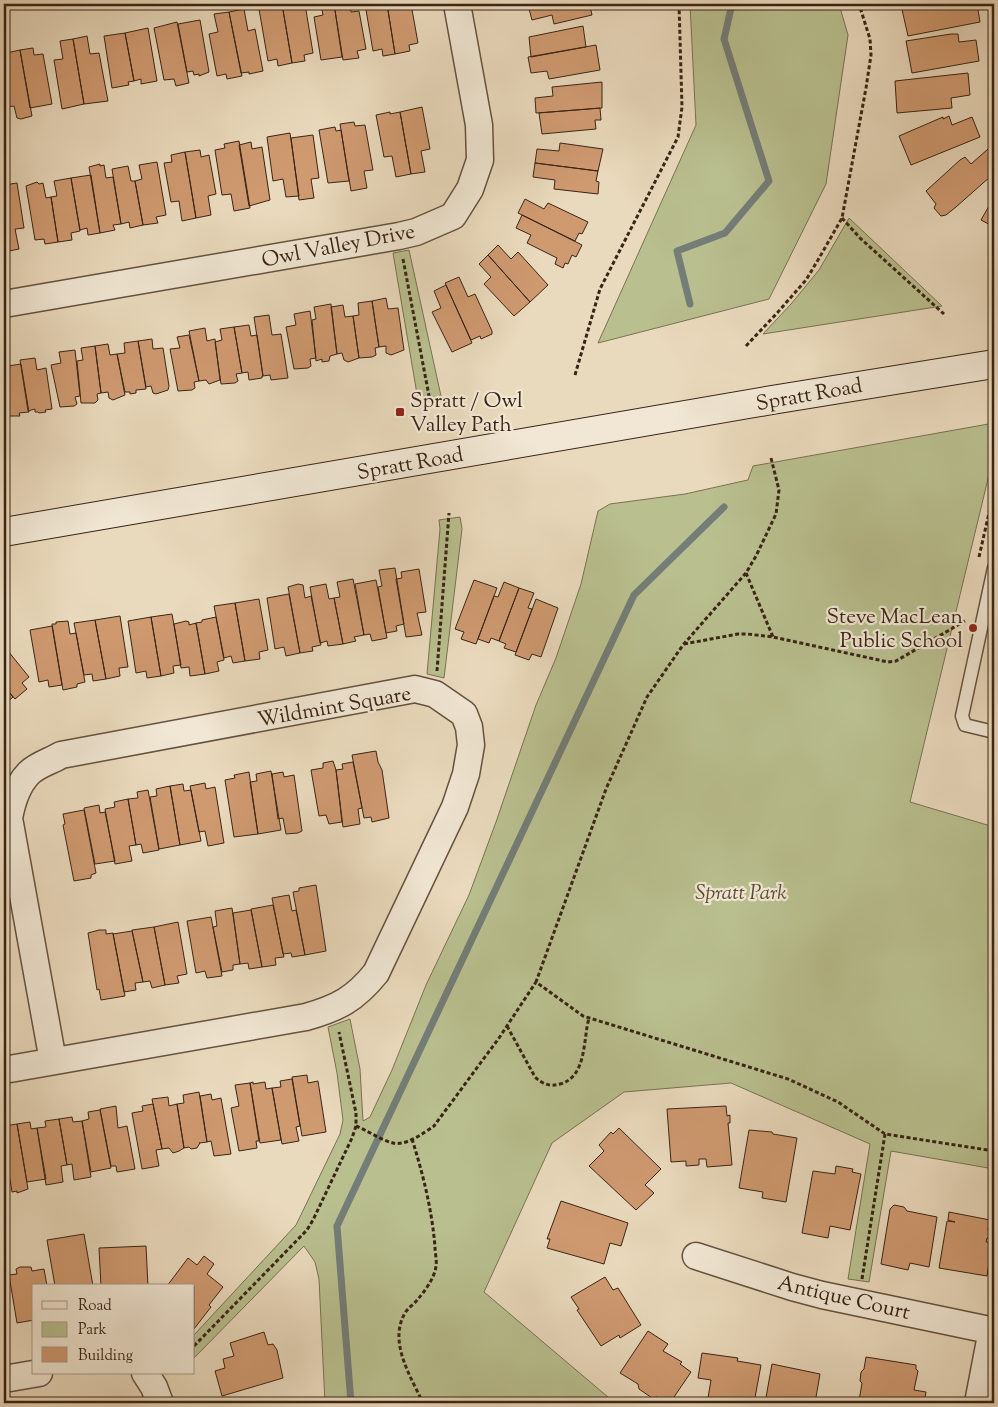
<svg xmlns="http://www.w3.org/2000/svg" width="998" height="1407" font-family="'Sorts Mill Goudy',serif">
<rect width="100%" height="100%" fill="#eadabd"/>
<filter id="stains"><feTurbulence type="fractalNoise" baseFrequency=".004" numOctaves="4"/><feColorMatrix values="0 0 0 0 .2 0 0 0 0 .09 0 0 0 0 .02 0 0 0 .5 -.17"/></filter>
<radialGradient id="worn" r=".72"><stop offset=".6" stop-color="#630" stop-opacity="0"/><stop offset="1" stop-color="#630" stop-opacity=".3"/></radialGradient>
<path fill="#b9bf8f" stroke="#797252" d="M690 4H839L848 35 826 184 769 299 598 343 696 125Z
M849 218 942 306 763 334 791 304 819 270Z
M409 250 441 396 418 400 393 253Z
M994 423V454L910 802 994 827V1169L891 1151 869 1282 848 1279 870 1144 731 1083 624 1092 552 1143 484 1292 615 1403H325L319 1279 315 1262 304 1246 194 1358V1335L296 1225 340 1134 343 1120 337 1073 328 1027 350 1019 360 1069 363 1121 370 1117 392 1070 426 985 469 895 496 822 536 705 556 658 581 584 598 511 610 504 685 494 748 480 753 466Z
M460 517 462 529 444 678 427 674 440 529 439 520Z"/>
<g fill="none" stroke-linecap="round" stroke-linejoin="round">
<path stroke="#747d77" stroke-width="7" d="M690 304 677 251 725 233 769 181 724 39 732 4
M351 1403 337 1226 634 595 724 507"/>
</g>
<path fill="#d09a71" stroke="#392415" d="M282 4H305L313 53 304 55 305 61 292 63Z
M282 4 292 63 278 66 277 59 268 61 259 9Z
M321 4H334L342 57 321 60 314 17 323 15Z
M334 4H350L351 12 359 11 366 49 357 51 359 58 343 60Z
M365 4H387L395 54 383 56 382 49 373 51Z
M387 4H411L418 43 409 45 410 51 395 54Z
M535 4H596L590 6 592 15 554 24 552 15 532 20 528 5Z
M908 4H977L980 22 908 36 901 5Z
M244 9 248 31 255 29 263 71 249 74V72L241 73 229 12Z
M229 12 242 76 227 79 226 74 217 76 209 34 218 32 214 14Z
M200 20 209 72 199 76V74L194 75 193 71 187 72 178 24Z
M177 22 189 83 176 86 174 79 164 80 154 28Z
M583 26 586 47 531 57 529 37Z
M148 28 157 81 141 84V79L134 81 125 33Z
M125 33 134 81 128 82 129 85 112 88 104 36Z
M951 34H958L959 42 976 40 979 61 912 73 906 41Z
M87 36 90 54 99 53 108 101 84 104 73 39Z
M73 39 84 104 62 109 54 60 63 59 60 41Z
M596 45 600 70 549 79 547 71 531 73 528 57Z
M33 48 34 55 43 54 52 104 30 108 20 50Z
M20 50 32 116 21 119 17 118 14 106 7 107 4 87V60L7 59 6 53Z
M968 73 970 95 951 98 952 108 897 113 895 81Z
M602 82V108L536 113 535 98 553 96 552 87Z
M4 87 9 114 4 116Z
M422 107 430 149 421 151 425 172 411 174 400 112Z
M600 108 601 120H595L596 129 542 134 539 113Z
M390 112V114L400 112 411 174 396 177 392 156 384 157 376 115Z
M949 116 952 125 972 117 980 137 911 165 899 136 943 117V119Z
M354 122 355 126 365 125 373 170 364 171 367 188 351 191 340 124Z
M335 127 336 131 341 130 349 181 328 183 319 130Z
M290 133 299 196 286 197 283 179 273 181 267 137Z
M313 135 319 178 311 179 314 198 299 200 291 138Z
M239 141 250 208 234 211 231 194 222 195 215 150 225 148 224 144Z
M251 142 252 149 262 147 270 200 249 206 239 145Z
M560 143 603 149 598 171 535 163 537 149 559 151Z
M988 149 994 156V172L991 176 956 207 946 215 941 216 934 208 936 204 926 191 960 160 965 157 971 164Z
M200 150 201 157 209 155 216 194 208 196 211 215 196 218 185 152Z
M185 152 196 218 182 221 179 201 171 202 164 163 172 162 171 155Z
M157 162 166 215 156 217 158 223 143 225 135 181 142 179 139 165Z
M535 163 598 171 596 181 599 182 598 194 554 189 555 180 533 177Z
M100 164V166L104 165 106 178 113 177 121 224 113 225 115 230 100 233 89 167Z
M128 166 131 181H135L143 225 130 228 129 222 121 224 112 169Z
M91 175 100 233 88 235 87 228 80 230 71 178Z
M71 178 80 231 71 233 72 240 58 242 51 197 57 196 54 181Z
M37 182 39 184 43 183 46 198 51 197 58 242 45 244 44 239 35 240 26 186Z
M17 183 24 228 15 229 19 249 4 252V185Z
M994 197V227L981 220Z
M525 199 544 209 548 203 588 222 582 234 579 233 575 241 518 213Z
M522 215 582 245 576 257 572 255 568 264 565 263 563 268 555 264 557 258 527 243 531 235 516 228Z
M498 245 511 259 518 252 548 285 530 302 488 255Z
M488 255 530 302 514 316 484 284 491 277 479 264Z
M459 277 468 297 475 294 492 331V334L481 339 480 336 471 340 445 283Z
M446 285 472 343 452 352 432 312 441 308 434 291Z
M386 298 388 309 398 308 404 350 391 355 386 353V346L379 347 372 301Z
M372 301 379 347 375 348 376 355 372 357 359 358 353 316 359 315 358 303Z
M331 304 337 354 330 356 329 361 322 362V359L316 361 312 320 316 319 314 307Z
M343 305 345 317 353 316 359 358 348 362 344 360 342 353 337 354 331 307Z
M310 311 316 358 310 359 311 366 308 368 294 369 286 327 296 325 294 314Z
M269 315 272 335 281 334 288 378 271 380 270 375 263 376 254 317Z
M249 325 251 336 257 335 263 376H262V378L249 380 248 372 242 373 234 327Z
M234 327 242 373 236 374 238 381 235 383 221 384 215 342 222 340 220 329Z
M205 328 207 341 215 339 220 380 209 384 206 380 199 381 189 331Z
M189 335 199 381 194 382 195 388 192 390 178 391 170 349 180 348 177 337Z
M152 339 153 349 163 348 169 386 168 390 156 394 153 393 151 386 146 387 138 341Z
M138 341 146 389 136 390V393L130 394V392H125L117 354 125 353 124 343Z
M108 344 110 355 117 354 125 395 113 400 109 398 108 392 101 393 95 346Z
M95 346 101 393 97 394 98 400 95 403H81L77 361 83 360 81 348Z
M75 350 80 396 75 397 77 404 74 406 60 407 51 365 61 363 59 352Z
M35 358 37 370 46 368 52 409 45 410 46 412 39 413 38 412H35V409L28 411 20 360Z
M21 364 29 412 19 413 20 416H8L4 389V376L9 375 8 366Z
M4 389 8 416H4Z
M395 568 404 624 396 626 397 631 386 633 378 587 382 586 379 570Z
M419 569 426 612 417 613 422 635 406 637 396 579 402 578 401 572Z
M353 579 364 635 354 637 356 641 343 644 334 598 340 597 337 582Z
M376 580 387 638 372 641 370 634 364 635 355 584Z
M474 580 497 588 476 644 461 639 464 632 455 629Z
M504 582 519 588 499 641 491 638 489 643 478 639 494 596 498 597Z
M298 584 303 585 305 598 311 596 321 645 312 647 313 651 300 653 288 587Z
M326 584 329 599 334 598 343 644 328 646 327 641 320 643 310 587Z
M519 588 534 593 528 608 532 609 516 652 504 648 506 644 499 641Z
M289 594 300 653 286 656 284 647 275 649 267 598Z
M259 599 268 650 259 652 260 659 245 661 235 603Z
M536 599 558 608 541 657 532 654 529 660 515 655Z
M235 603 245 661 233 663 231 656 224 658 214 606Z
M172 614 181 665 173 666 174 673 161 676 151 617Z
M120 616 128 667 119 668 120 676 106 679 95 620Z
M151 617 161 676 147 678 146 671 136 673 128 621Z
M216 617 224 660 217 662 219 671 205 674 196 623 202 622V620Z
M95 620 106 679 93 681 92 674 84 675 74 623Z
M68 621 70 634 76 633 85 682 77 684V687L63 690 52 624H56V622Z
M186 621 189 622V625L196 623 205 674 190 676 189 667 181 668 174 624Z
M52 626 62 685 49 687 48 680 39 682 30 630Z
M4 646 29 677 22 683 27 689 15 699 4 686Z
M4 686 13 697 4 705Z
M376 751 378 762 382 770 389 818 372 822 371 817 364 818 352 755Z
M333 761 336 770 342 822 329 824 326 815 319 816 311 770 323 768V763Z
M353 762 362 808 358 809 360 824 343 827 336 770 343 769 342 764Z
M271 771 281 830 258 834 250 782 257 781 256 774Z
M249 772 258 834 234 837 225 780 235 778 234 775Z
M283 772 284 777 294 775 302 831 298 833 286 834 283 818 278 819 272 774Z
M205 783 206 789 215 787 224 843 208 846 205 831 199 832 190 786Z
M183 784 184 791 191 790 201 841 180 845 170 786Z
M170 786 180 845 159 849 150 797 157 796 156 789Z
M148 790 159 850 143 853 141 844 136 845 128 799 138 798 137 792Z
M128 799 136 845 129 846 132 861 115 864 105 809 115 807 114 802Z
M99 805 100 813 105 812 115 861 95 864 84 808Z
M84 810 96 873 91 875V878L74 881 63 825 65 824 63 814Z
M316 885 326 951 305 955 293 892 299 891V888Z
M289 895 292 911 296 910 305 955 292 957 291 953 283 954 272 898Z
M273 905 284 957 275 958 276 965 262 967 251 909Z
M232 908 240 964 233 965V970L222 972 213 927 217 926 215 911Z
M251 910 262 967 249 969 248 963 240 964 233 913Z
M211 917 222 976 207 978 205 971 196 973 187 921Z
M178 922 187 974 177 976 179 983 165 985 154 927Z
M154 927 165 985 152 988 150 981 143 982 132 930Z
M99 930H106V934L113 933 125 996 101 1000 99 989 97 990 88 933Z
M132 931 143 982 135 983 136 990 124 992 113 934Z
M307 1075 308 1083 318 1081 326 1132 302 1136 292 1077Z
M292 1079 300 1126 296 1127 299 1141 282 1144 272 1088 281 1087 280 1081Z
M253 1082V1084L265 1082 266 1089 272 1088 281 1140 260 1143 250 1083Z
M250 1083 259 1141H256L257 1148 239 1151 231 1108 239 1106 235 1085Z
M199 1092 207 1142 199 1143H200L197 1148 191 1149 189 1147 184 1148 177 1104 184 1103 183 1095Z
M211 1094 212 1100 221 1098 231 1154 214 1156 211 1141 207 1142 200 1096Z
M168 1097 169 1106 177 1104 184 1148 179 1151 173 1153 169 1148 162 1149 152 1099Z
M153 1104 162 1149 156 1150 159 1166 142 1169 132 1113 143 1111 142 1106Z
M116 1106 118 1128 127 1126 135 1169 117 1172 116 1166H111L100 1109Z
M726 1106 727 1116 730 1115V1123H728L732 1165 707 1167 706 1159H699V1165L686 1166V1161L671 1162 667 1109Z
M100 1110 111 1168 91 1172 82 1121 89 1119 88 1112Z
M72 1117 73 1122 82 1121 91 1177 74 1180 72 1164 67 1165 59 1119Z
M59 1119 67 1165 61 1166 63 1182 46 1185 37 1128 46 1127 45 1121Z
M30 1122 31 1129 37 1128 46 1179 27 1182 17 1124Z
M17 1124 28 1189 17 1193V1191L12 1192 10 1179 4 1181V1126Z
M619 1128 661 1169 645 1185 654 1193 636 1210 589 1166 604 1151 599 1145 611 1132 613 1134Z
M749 1130 772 1132 773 1134 797 1138 786 1202 762 1198 763 1192 739 1188Z
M836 1166 853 1169 852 1172 861 1174 850 1230 830 1226 828 1238 802 1233 813 1171 835 1174Z
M561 1201 628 1223 621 1246 610 1243 604 1264 547 1248 550 1239H547Z
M894 1205 904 1207 907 1211 937 1217 929 1267 910 1263 908 1270 881 1264 890 1209Z
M949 1212 990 1220 988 1230H990L989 1238H987L986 1242 992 1243 987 1276 939 1268 947 1221 955 1222 948 1220Z
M84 1234 93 1286H55L47 1240Z
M146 1246 148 1286H101L99 1248Z
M204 1256 214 1264 207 1274 223 1287 209 1305 211 1307 194 1329V1286H167L188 1258 197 1265Z
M20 1267H31L32 1271 44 1269 47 1286H34V1320L17 1323 9 1275 17 1274 16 1269Z
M605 1277 613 1290 618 1288 641 1325 620 1338 619 1335 601 1346 577 1310 579 1309 571 1297Z
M648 1331 668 1344 663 1351 682 1362 680 1364 691 1372 670 1403H666L657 1397 652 1398 639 1389 638 1384 620 1373Z
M264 1332 268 1345 273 1344 277 1350 283 1378 222 1396 215 1371 225 1368 223 1359 234 1356 230 1343Z
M702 1353 738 1358 737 1361 761 1365 754 1403H705L706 1397 708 1398 711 1380 698 1378Z
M866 1357 916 1365V1369L918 1371 914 1390 926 1392 924 1403H874L859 1401 862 1383 860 1381 861 1372 864 1369Z
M772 1364 820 1374 815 1403H765Z"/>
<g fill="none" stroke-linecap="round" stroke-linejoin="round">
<defs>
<path id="lane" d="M994 568 962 716 965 725 994 732"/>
<path id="street" d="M4 304 399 236 416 232 453 216 470 189 480 160 479 125 457 4
M4 1070 306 1017C338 1008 355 999 376 973L455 807 466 774 471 745 469 727 464 714 435 694 415 689 61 755C51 761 37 765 29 773 17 785 12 802 9 818L53 1061
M696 1256 792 1287 822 1295 994 1331
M145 1373 154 1387 160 1403
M4 1379 39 1373
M978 1403 992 1330"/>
<path id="secondary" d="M4 532 772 400 994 364"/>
</defs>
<use href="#lane" stroke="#65523f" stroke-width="15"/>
<use href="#street" stroke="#65523f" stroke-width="29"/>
<use href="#secondary" stroke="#392415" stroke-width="30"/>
<path stroke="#392415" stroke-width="3" stroke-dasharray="4 2.5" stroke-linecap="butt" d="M842 218 860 238 944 314
M403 259 430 401
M746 346 778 312 806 280 818 260 842 218 866 88 871 55 870 39 859 4
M575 375 600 289 678 137 682 107 679 4
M771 458 779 490 776 514 756 556 746 573 683 645 647 697 606 789 536 982 583 1016 788 1079 838 1102 885 1134 994 1151
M979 557 994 491
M746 573 773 637
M684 644 738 634H747L773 637 888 662 896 661 965 621
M437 671 449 513
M507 1026 535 1077C542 1084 550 1087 560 1084 587 1077 583 1039 589 1018
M356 1126C368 1131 381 1140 393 1143 406 1146 424 1133 434 1126L499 1038 536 982
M412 1139C423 1174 432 1210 435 1247 435 1253 437 1260 436 1266 435 1277 425 1291 418 1299 414 1304 408 1308 405 1313 388 1342 411 1377 423 1403
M862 1279 885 1134
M194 1346 307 1230 313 1220 352 1138 356 1126V1113L339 1032"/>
<use href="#lane" stroke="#f1e7d4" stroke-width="12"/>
<use href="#street" stroke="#f1e7d4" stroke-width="26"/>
<use href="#secondary" stroke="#f1e7d4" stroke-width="28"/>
</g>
<g fill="#8f2418" stroke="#f1e7d4" stroke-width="2">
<rect x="395" y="407" width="10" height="10" rx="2.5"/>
<circle cx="973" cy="628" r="5"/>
</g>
<g text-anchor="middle" stroke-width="4.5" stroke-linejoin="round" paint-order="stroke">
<g font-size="21" fill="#392415" stroke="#f1e7d4">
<text transform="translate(338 245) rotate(-11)" y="7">Owl Valley Drive</text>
<text transform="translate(809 394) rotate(-10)" y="7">Spratt Road</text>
<text transform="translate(410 463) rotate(-10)" y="7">Spratt Road</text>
<text transform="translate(334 706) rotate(-10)" y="7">Wildmint Square</text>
<text transform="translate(844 1297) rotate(13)" y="7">Antique Court</text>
</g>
<g font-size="21" fill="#392415" stroke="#f1e7d4" text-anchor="start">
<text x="410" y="407">Spratt / Owl<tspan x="410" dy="24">Valley Path</tspan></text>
<text x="963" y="623" text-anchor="end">Steve MacLean<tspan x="963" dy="24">Public School</tspan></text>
</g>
<g font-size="21" font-style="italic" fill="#594b34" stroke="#f1e7d4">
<text x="741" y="899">Spratt Park</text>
</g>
</g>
<rect width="998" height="1407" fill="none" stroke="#eadabd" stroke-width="20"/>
<rect x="5" y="5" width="988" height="1397" fill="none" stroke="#392415" stroke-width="2.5"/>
<rect x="10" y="10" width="978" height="1387" fill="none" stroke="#392415"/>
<rect x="32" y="1284" width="162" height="90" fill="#f1e7d4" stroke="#a79988"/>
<rect x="42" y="1301" width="25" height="8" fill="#f1e7d4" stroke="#a79988"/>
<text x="78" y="1310" font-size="15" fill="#392415">Road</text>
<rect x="42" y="1322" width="25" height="15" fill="#b9bf8f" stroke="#a79988"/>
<text x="78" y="1334" font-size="15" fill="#392415">Park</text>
<rect x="42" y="1347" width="25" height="15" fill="#d09a71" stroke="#a79988"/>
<text x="78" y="1360" font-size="15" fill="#392415">Building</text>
<rect width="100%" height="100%" filter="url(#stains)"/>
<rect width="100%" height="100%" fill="url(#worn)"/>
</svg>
